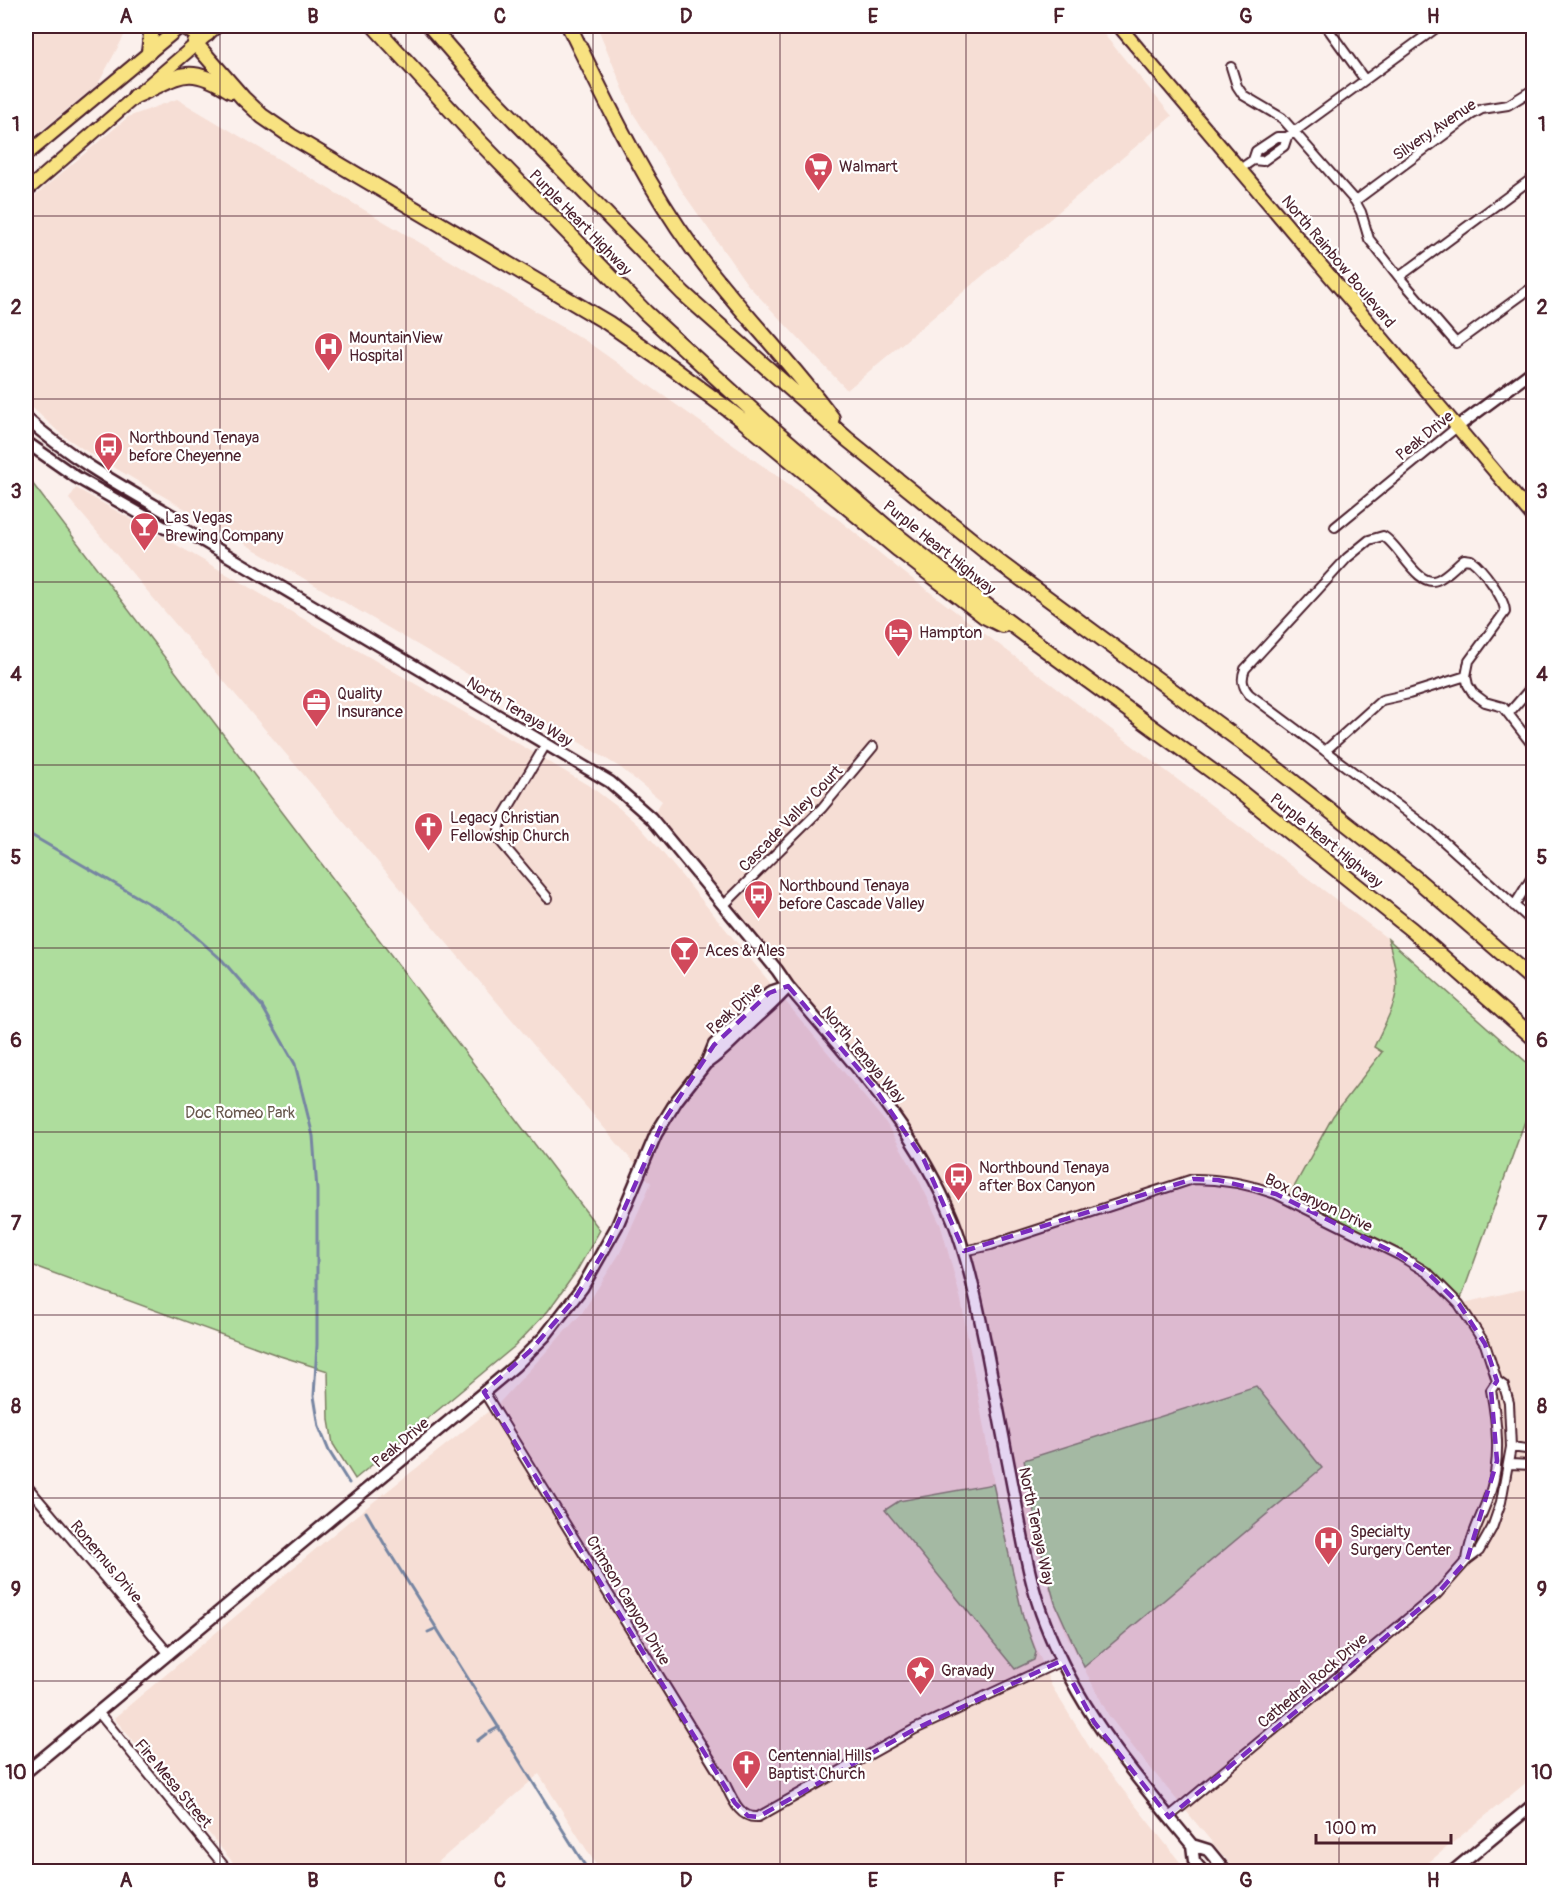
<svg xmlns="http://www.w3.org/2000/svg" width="1559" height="1897" font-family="Pangolin,sans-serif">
<rect width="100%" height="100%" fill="#fbf0ec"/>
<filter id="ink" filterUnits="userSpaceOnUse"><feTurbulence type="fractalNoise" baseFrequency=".0167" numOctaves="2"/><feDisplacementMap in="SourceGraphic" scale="12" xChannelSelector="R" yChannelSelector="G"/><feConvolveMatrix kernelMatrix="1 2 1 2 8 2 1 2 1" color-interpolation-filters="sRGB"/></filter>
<g filter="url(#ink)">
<path fill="#f6ded5" d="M26 26H120L124 36 98 84 26 143Z
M597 26H1097L1172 116 847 390 747 284 684 194 633 113Z
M177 99 586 341 838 519 898 568 1388 939 1396 967 1398 988 1395 1001 1374 1046 1383 1052 1333 1116 1287 1200 1428 1273 1459 1304 1533 1287V1777L1418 1871H1236L1137 1752 1109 1716 1065 1632 1015 1497 995 1393 953 1221 904 1128 651 818 662 801 621 768 493 689 86 451 61 434 26 402V203L128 117Z
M76 488 175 544 524 747 591 787 619 808 640 827 657 846 886 1123 917 1176 941 1226 961 1300 994 1484 1024 1617 1051 1685 1090 1748 1187 1871H600L539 1774 429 1870 430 1871H240L114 1718 348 1522 499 1403 582 1313 620 1253 651 1183 69 499Z"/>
<path fill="#aedd9d" stroke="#7c7e64" stroke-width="1.5" d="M26 475 600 1230 576 1272 548 1311 515 1346 355 1479 333 1444 329 1420 328 1371 280 1356 26 1263Z
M1388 939 1533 1068V1099L1459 1304 1428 1273 1287 1200 1333 1116 1382 1052 1374 1047C1397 998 1404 993 1388 939Z
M1256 1386 1322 1468 1084 1667 1055 1603 1044 1564 1024 1460Z
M993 1484 1023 1617 1036 1652 1034 1660 1015 1669 885 1510 899 1501Z"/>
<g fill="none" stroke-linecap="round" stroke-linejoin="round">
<path stroke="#7685a2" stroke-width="3" d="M26 832 177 920 222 960 262 1006 295 1064 313 1136 317 1190V1345L314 1396 319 1427 329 1451 349 1483
M366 1512 389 1552 589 1872
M428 1632 437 1628
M490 1732 499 1727
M477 1741 486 1734"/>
<defs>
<path id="street" d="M1326 26 1365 80
M1231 67 1237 86 1243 95 1282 118 1355 201 1361 212 1369 239 1399 277 1456 343 1534 286
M1253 160 1263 161 1284 146 1287 137 1439 26
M1240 169 1253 160 1256 151 1277 137H1287
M1355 201 1471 115 1482 109 1508 105 1534 89
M1399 277 1534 177
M1335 527 1457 427
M1509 713 1534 684
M546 744 504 815 499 829 500 841 548 898
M1534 747 1503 707 1485 702 1473 693 1468 685 1466 676 1469 661 1505 612C1505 598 1482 568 1471 560L1464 559C1456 565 1447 576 1437 580 1417 588 1399 544 1383 536L1369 540 1347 558 1245 669C1241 679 1242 686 1249 694L1432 831 1534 923
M1325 751 1382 700 1409 694 1466 676
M724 905 822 808 873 747
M1514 906 1534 874
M964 1251 991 1245 1193 1179C1222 1179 1249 1184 1276 1194L1399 1255 1428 1273 1459 1304 1485 1344 1497 1381 1504 1386 1509 1403 1511 1447 1501 1502 1492 1528 1479 1551 1467 1560 1436 1595 1169 1817
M484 1392 723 1780C731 1795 738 1819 758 1817L915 1729 1061 1661
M1511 1447 1534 1450
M1509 1464 1534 1465
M26 1485 169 1654
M1467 1560C1470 1536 1483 1514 1491 1490 1501 1458 1497 1423 1491 1390L1497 1381
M98 1712 229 1872"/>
<path id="secondary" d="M26 418C70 458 121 486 173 516L183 529 610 782 651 818 777 970 788 986C851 1061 915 1127 953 1220 969 1261 977 1304 986 1347 997 1402 1007 1458 1018 1514 1025 1551 1031 1588 1045 1623 1079 1712 1132 1772 1192 1845L1194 1861 1203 1872
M1457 427 1534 370
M26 442 76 477 165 528 183 529
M708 1062C723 1052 734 1039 747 1027 761 1013 776 1002 788 987
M26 1772 484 1392 515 1366 545 1336 582 1288 617 1226 656 1134 677 1100 707 1062 714 1045 770 992 788 986
M1192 1845 1208 1850 1226 1872
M1452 1872 1534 1804"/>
<path id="primary" d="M1119 26 1534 518
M26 155 181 26
M26 191 217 26"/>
<path id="highway" d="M181 26 193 32 207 34
M374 26 479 141 646 313 764 421 890 530 971 594 1031 639 1234 787 1412 930 1534 1038
M430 26 488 93 683 293 847 439 1000 563 1254 751 1413 876 1534 981
M569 26C606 101 643 180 693 249 736 308 789 359 832 418
M195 43 243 98 262 116 291 136 608 323 674 369 741 419 899 550 984 616 1002 625
M149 52 152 26
M135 96C180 77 185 62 231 91"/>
</defs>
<use href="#street" stroke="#4a1f2b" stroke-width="12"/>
<use href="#secondary" stroke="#4a1f2b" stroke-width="15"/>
<use href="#primary" stroke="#4a1f2b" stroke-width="16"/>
<use href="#highway" stroke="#4a1f2b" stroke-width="18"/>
<use href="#street" stroke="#fff" stroke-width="8"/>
<use href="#secondary" stroke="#fff" stroke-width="10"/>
<use href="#primary" stroke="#f8e281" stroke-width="12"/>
<use href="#highway" stroke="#f8e281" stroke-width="14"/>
</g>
</g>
<path fill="#7b2cbf" fill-opacity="0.2" stroke="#7b2cbf" stroke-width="4.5" stroke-dasharray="12 8" stroke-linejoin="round" d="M788 986 874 1087 924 1160 964 1251 1193 1179 1218 1180 1276 1194 1399 1255 1428 1273 1459 1304 1485 1344 1497 1381 1491 1390 1497 1461 1467 1560 1436 1595 1169 1817 1094 1722 1061 1661 915 1729 758 1817 748 1816 735 1803 484 1392 530 1351 574 1300 609 1243 663 1122 714 1045 769 993Z"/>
<path fill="none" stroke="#4a1f2b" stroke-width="1.5" stroke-opacity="0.55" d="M220 26V1872M406 26V1872M593 26V1872M780 26V1872M966 26V1872M1153 26V1872M1339 26V1872M26 216H1534M26 399H1534M26 582H1534M26 765H1534M26 948H1534M26 1132H1534M26 1315H1534M26 1498H1534M26 1681H1534"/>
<defs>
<symbol id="supermarket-pin" viewBox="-11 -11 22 30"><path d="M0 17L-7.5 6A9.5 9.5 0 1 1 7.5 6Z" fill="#d1495b" stroke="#fff"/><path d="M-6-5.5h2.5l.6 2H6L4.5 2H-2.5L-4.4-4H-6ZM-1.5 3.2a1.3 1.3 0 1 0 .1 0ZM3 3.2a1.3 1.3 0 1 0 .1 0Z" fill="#fff"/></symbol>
<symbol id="hospital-pin" viewBox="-11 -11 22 30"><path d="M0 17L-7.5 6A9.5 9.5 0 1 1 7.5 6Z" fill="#d1495b" stroke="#fff"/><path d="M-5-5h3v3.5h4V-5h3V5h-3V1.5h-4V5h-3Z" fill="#fff"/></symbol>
<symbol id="bus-pin" viewBox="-11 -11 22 30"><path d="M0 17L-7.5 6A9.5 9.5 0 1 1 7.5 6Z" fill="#d1495b" stroke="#fff"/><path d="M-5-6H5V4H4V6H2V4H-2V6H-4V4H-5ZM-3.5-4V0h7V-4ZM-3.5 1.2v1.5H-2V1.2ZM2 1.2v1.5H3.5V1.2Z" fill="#fff"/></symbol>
<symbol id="bar-pin" viewBox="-11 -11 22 30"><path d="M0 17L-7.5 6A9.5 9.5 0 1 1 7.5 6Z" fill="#d1495b" stroke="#fff"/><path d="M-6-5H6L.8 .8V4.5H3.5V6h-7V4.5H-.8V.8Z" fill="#fff"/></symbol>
<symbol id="hotel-pin" viewBox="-11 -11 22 30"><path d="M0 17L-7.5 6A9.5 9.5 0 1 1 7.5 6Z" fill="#d1495b" stroke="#fff"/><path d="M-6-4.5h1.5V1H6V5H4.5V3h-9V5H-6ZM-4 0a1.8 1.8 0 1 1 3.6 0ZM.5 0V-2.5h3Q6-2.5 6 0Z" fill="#fff"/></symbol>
<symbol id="office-pin" viewBox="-11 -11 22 30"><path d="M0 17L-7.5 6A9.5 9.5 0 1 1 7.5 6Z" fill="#d1495b" stroke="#fff"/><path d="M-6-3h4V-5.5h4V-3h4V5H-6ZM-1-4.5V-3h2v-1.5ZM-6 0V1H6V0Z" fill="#fff"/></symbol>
<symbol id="church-pin" viewBox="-11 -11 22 30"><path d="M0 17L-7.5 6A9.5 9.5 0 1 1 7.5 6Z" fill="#d1495b" stroke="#fff"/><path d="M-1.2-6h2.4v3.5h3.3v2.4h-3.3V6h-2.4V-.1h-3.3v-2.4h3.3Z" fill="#fff"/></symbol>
<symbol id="sight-pin" viewBox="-11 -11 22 30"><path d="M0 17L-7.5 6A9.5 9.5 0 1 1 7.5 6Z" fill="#d1495b" stroke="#fff"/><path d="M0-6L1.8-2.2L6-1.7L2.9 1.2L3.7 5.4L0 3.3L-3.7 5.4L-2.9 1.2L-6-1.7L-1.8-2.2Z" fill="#fff"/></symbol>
</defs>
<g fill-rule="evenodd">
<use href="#supermarket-pin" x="802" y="150" width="33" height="45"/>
<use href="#hospital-pin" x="312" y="330" width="33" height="45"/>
<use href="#bus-pin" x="92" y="430" width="33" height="45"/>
<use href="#bar-pin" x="128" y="510" width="33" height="45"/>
<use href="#hotel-pin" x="882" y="616" width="33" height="45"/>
<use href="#office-pin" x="300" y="686" width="33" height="45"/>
<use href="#church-pin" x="412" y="810" width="33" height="45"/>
<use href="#bus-pin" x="742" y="878" width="33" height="45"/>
<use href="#bar-pin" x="668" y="934" width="33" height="45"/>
<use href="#bus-pin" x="942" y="1160" width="33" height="45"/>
<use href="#hospital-pin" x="1312" y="1524" width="33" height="45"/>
<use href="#sight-pin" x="904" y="1654" width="33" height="45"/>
<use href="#church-pin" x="730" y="1748" width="33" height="45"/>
</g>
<g text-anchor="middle" stroke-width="4.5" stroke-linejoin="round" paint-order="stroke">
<g font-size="16" fill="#4a1f2b" stroke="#fff">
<text transform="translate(1434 129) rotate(-34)" y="6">Silvery Avenue</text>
<text transform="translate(581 222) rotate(46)" y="6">Purple Heart Highway</text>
<text transform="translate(1339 261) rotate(50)" y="6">North Rainbow Boulevard</text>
<text transform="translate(1424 435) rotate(-39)" y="6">Peak Drive</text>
<text transform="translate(940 547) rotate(39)" y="6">Purple Heart Highway</text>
<text transform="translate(520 711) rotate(31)" y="6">North Tenaya Way</text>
<text transform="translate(790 818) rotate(-46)" y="6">Cascade Valley Court</text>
<text transform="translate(1327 840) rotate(39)" y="6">Purple Heart Highway</text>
<text transform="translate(734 1008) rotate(-42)" y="6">Peak Drive</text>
<text transform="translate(864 1054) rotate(50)" y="6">North Tenaya Way</text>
<text transform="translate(1319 1202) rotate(25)" y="6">Box Canyon Drive</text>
<text transform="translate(400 1442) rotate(-40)" y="6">Peak Drive</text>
<text transform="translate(1037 1526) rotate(78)" y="6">North Tenaya Way</text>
<text transform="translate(107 1561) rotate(50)" y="6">Ronemus Drive</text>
<text transform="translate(629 1600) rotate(59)" y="6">Crimson Canyon Drive</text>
<text transform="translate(1312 1680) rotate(-40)" y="6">Cathedral Rock Drive</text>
<text transform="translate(174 1783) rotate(50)" y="6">Fire Mesa Street</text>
</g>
<g font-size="16" fill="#4a1f2b" stroke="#fff" text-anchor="start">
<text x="839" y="172">Walmart</text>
<text x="349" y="343">MountainView<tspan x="349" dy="18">Hospital</tspan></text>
<text x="129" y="443">Northbound Tenaya<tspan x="129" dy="18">before Cheyenne</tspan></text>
<text x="165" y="523">Las Vegas<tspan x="165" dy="18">Brewing Company</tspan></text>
<text x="919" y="638">Hampton</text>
<text x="337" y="699">Quality<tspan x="337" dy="18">Insurance</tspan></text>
<text x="450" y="823">Legacy Christian<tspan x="450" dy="18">Fellowship Church</tspan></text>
<text x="779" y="891">Northbound Tenaya<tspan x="779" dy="18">before Cascade Valley</tspan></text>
<text x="705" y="956">Aces &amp; Ales</text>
<text x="979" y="1173">Northbound Tenaya<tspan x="979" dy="18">after Box Canyon</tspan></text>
<text x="1350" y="1537">Specialty<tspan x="1350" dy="18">Surgery Center</tspan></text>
<text x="941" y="1676">Gravady</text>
<text x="768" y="1761">Centennial Hills<tspan x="768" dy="18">Baptist Church</tspan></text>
</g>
<g font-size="16" fill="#68584d" stroke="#fff">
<text x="240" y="1118">Doc Romeo Park</text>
</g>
</g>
<rect width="1559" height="1897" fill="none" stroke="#fff" stroke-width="66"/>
<path d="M1316 1834v9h135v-9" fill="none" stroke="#4a1f2b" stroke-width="3"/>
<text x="1325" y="1834" font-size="18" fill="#4a1f2b" stroke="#ffffff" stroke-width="4.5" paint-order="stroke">100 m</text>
<rect x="33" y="33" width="1493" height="1831" fill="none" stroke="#4a1f2b" stroke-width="2"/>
<g font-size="20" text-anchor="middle" font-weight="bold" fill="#4a1f2b">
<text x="126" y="23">A</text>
<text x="313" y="23">B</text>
<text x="500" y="23">C</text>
<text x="686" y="23">D</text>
<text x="873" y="23">E</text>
<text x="1059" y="23">F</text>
<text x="1246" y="23">G</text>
<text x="1433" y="23">H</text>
<text x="16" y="131">1</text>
<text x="1542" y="131">1</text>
<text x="16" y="314">2</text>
<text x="1542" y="314">2</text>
<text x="16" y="498">3</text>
<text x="1542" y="498">3</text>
<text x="16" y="681">4</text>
<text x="1542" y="681">4</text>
<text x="16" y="864">5</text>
<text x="1542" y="864">5</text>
<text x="16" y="1047">6</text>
<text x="1542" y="1047">6</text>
<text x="16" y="1230">7</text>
<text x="1542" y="1230">7</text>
<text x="16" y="1413">8</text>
<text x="1542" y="1413">8</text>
<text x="16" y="1596">9</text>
<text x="1542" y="1596">9</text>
<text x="16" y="1779">10</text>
<text x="1542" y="1779">10</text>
<text x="126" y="1887">A</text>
<text x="313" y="1887">B</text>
<text x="500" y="1887">C</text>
<text x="686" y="1887">D</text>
<text x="873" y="1887">E</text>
<text x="1059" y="1887">F</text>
<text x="1246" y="1887">G</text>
<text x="1433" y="1887">H</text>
</g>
</svg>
